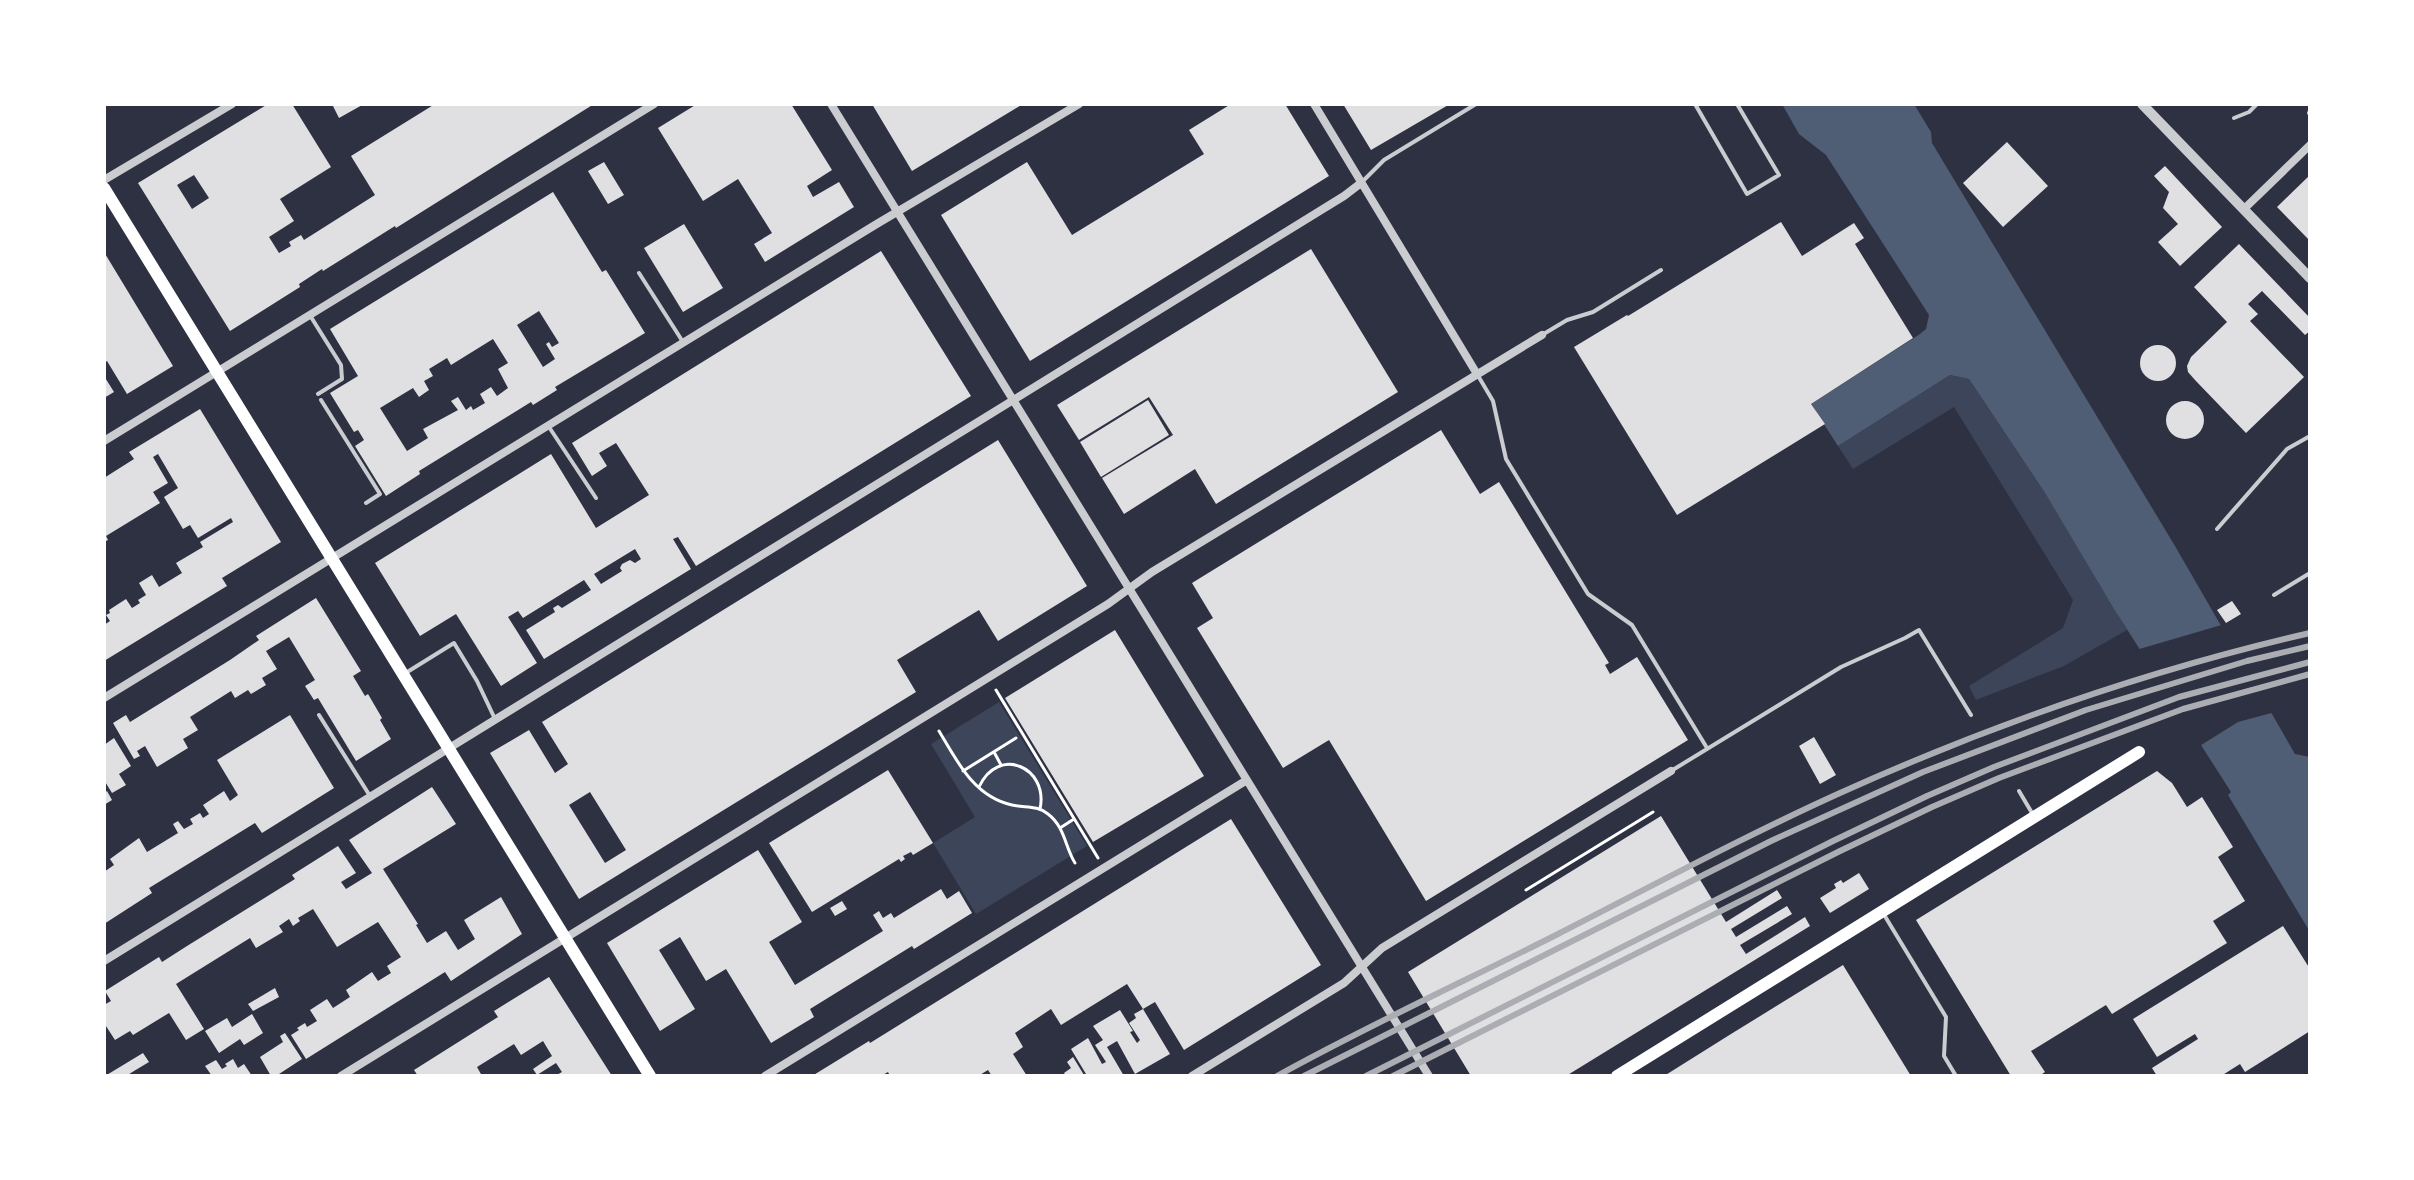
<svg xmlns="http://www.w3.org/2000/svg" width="2414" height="1180" font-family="Montserrat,sans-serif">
<rect width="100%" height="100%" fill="#2d3142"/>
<path fill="#3c4559" d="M1950 375 1969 379 2045 493 2127 630 2064 666 1976 700 1969 686 2063 628 2073 600 1954 407 1853 469 1838 446Z
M999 702 1087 846 976 914 933 843 975 817 931 744Z"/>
<path fill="#4f5d75" d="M1782 104H1914L1931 132 1932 143 2175 546 2295 754 2310 757V932L2228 795 2231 792 2114 609 2045 493 1969 379 1950 375 1838 446 1811 404 1920 334 1926 329 1929 315 1826 155 1799 134Z"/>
<path fill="#2d3142" d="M2225 624 2275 712 2238 722 2198 747 2136 650Z"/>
<path fill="#e0e0e3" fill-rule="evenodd" d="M268 104H292L331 167 280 199 294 221 269 237 279 253 291 246 289 242 301 235 304 240 375 195 351 156 435 104H594L396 228 395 226 323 271 322 269 299 284 300 287 230 331 138 183ZM194 175 209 198 192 209 177 185Z
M332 104H364L339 118Z
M697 104H791L832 170 807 186 813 197 839 182 854 207 765 262 754 244 772 233 738 179 703 201 658 128Z
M872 104H1023L912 171Z
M1231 104H1285L1329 176 1030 361 941 215 1027 162 1072 235 1204 154 1189 130Z
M1343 104H1450L1371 150Z
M2007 142 2048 186 2003 227 1963 183Z
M604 162 624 195 608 204 588 171Z
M2165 166 2222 227 2180 266 2158 242 2178 224 2163 208 2169 192 2154 176Z
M2310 175V241L2277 207Z
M553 192 602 272 606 270 645 333 555 387 557 390 533 405 531 402 419 471 420 474 386 496 355 446 364 440 358 430 354 432 330 393 358 376 330 329ZM539 311 559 343 552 347 549 342 546 344 555 359 543 367 517 325ZM493 339 508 363 498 369 508 388 497 396 491 387 480 394 485 403 473 410 471 406 466 410 458 397 451 401 458 410 423 429 428 438 407 451 380 408 413 388 419 397 429 390 424 381 433 376 429 369 447 358 451 365Z
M1781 222 1802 256 1854 223 1864 238 1855 244 1913 338 1811 404 1825 424 1677 515 1574 347 1627 315 1628 316Z
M684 224 723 288 683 312 644 248Z
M2239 244 2310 318V331L2305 335 2262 291 2248 304 2258 314 2250 321 2304 377 2246 433 2195 380 2188 372 2187 366 2191 357 2227 322 2194 287Z
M1311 249 1398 392 1216 504 1195 469 1124 514 1102 478 1173 435 1149 397 1079 440 1057 405Z
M881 251 971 396 696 566 678 537 673 539 691 569 544 659 526 630 555 612 553 608 558 605 562 608 591 590 584 580 523 618 518 611 508 617 537 663 501 686 456 614 420 636 375 563 551 454 596 528 649 495 616 443 599 453 607 466 592 476 572 443ZM635 549 641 559 635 563 630 560 622 564 620 568 622 571 601 584 594 574Z
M104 252 173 366 127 394 107 361 104 363Z
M2140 363a18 18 0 1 1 36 0a18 18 0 1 1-36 0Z
M104 376 114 392 104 398Z
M1148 400 1169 435 1101 477 1080 442Z
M2166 420a19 19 0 1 1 38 0a19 19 0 1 1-38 0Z
M200 409 281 542 222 578 227 586 104 661V625L110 621 106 615 110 613 109 610 126 599 132 608 140 603 138 600 146 595 139 583 152 575 159 587 182 573 176 563 203 547 200 542 233 522 231 518 198 538 190 525 183 529 164 497 178 488 158 454 153 457 168 483 153 492 160 503 106 536 108 540 104 542V478L134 459 129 452Z
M1441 430 1480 494 1499 482 1609 663 1605 665 1610 674 1637 657 1688 740 1426 901 1329 740 1283 768 1197 628 1213 618 1192 583Z
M998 440 1087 586 998 641 979 610 897 660 916 692 579 899 490 753 529 730 555 773 568 764 542 722ZM590 792 626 850 605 863 569 805Z
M316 598 361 671 353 676 365 696 368 694 382 718 380 720 391 739 356 761 318 698 314 700 305 686 315 680 289 637 266 651 277 669 262 678 266 685 251 694 248 690 235 698 231 691 190 717 198 730 183 739 188 748 157 767 145 746 137 751 140 756 134 759 113 723 126 715 130 722 230 660 259 640 256 636Z
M2232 601 2241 614 2226 623 2217 610Z
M1115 630 1204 776 1093 842 1005 698Z
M290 715 334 788 262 833 255 823 149 888 152 893 104 924V872L114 865 110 859 139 838 147 852 178 833 173 824 178 821 184 829 193 824 190 819 200 813 203 818 209 814 203 805 224 791 230 801 238 795 217 760Z
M1814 737 1836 775 1820 784 1799 746Z
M114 738 131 766 119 774 126 785 112 793 104 780V745Z
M888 770 933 843 913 855 911 852 903 856 905 859 901 862 899 859 812 912 769 843Z
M2157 771 2172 783 2187 807 2202 797 2233 847 2218 857 2245 901 2213 921 2227 943 2112 1014 2106 1005 2031 1051 2045 1072 2039 1076H2011L1916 920Z
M432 787 456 824 383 869 418 924 416 925 427 943 446 931 458 950 475 939 464 920 501 897 522 934 451 981 445 972 306 1059 291 1035 299 1030 297 1028 305 1023 307 1027 317 1021 310 1010 327 999 333 1008 350 997 346 990 372 972 378 981 391 973 387 966 401 957 378 922 337 947 313 909 298 918 300 921 293 926 289 919 279 926 283 932 256 948 250 938 176 984 204 1029 186 1040 169 1013 133 1035 130 1031 115 1040 104 1023V1005L111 1001 105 991 159 957 162 962 187 946 295 879 292 875 338 846 356 873 341 882 346 889 372 873 349 840Z
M107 791 112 800 104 805V793Z
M1661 816 1726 922 1777 890 1782 898 1731 929 1736 937 1787 906 1792 914 1740 945 1746 954 1805 917 1810 926 1566 1076H1471L1408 972Z
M1231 819 1321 965 1184 1050 1155 1002 1143 1009 1127 984 1061 1025 1051 1009 1015 1033 1023 1047 1013 1054 1027 1076H992L988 1070 978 1076H890L888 1072 881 1076H812L869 1041 870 1043Z
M758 850 802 922 769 942 795 985 883 931 873 915 879 911 883 918 891 913 894 918 941 889 947 899 959 891 972 913 914 949 912 946 810 1009 814 1017 771 1043 726 969 706 981 680 937 659 950 695 1009 660 1031 607 943Z
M1859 873 1869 889 1830 913 1820 898 1836 888 1834 884 1841 880 1843 883Z
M842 901 847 909 835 916 830 908Z
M2283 926 2310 969V1031L2245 1072 2240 1064 2221 1076H2157L2152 1068 2198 1039 2195 1034 2157 1057 2133 1019Z
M1843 965 1911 1076H1664L1731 1034Z
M549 977 612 1076H555L562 1072 556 1063 537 1075 533 1069 552 1056 543 1041 521 1055 514 1044 477 1067 482 1076H418L414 1070 498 1017 494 1011Z
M275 988 279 997 253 1011 248 1004Z
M1143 1009 1170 1054 1135 1074 1117 1041 1107 1047 1124 1076H1066L1064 1073 1071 1068 1067 1062 1073 1057 1084 1075 1086 1074 1071 1049 1088 1038 1102 1064 1106 1062 1095 1045 1103 1040 1093 1026 1120 1010 1133 1031 1130 1032 1137 1043 1140 1040 1129 1023 1136 1018 1134 1014Z
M252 1014 263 1033 244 1045 240 1039 219 1053 205 1031 227 1018 232 1027Z
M285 1033 302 1059 276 1076H271L260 1057 283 1042 280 1036Z
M143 1053 149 1062 134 1071 126 1076H105Z
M233 1059 238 1068 244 1064 252 1076H212L205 1066 216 1060 222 1069 227 1066 225 1064Z"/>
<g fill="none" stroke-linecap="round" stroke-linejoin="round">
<path stroke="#fff" stroke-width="3" d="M996 690 1098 858
M939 731C957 761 974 797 1012 805 1026 808 1037 805 1048 814 1065 827 1065 847 1075 863
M994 752 1001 765
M963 771 1016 738
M979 787C998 745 1049 767 1040 809
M1060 828 1074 819
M1526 890 1653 812"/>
<path stroke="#caccd0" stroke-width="4" d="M1695 104 1747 194 1779 175 1737 104
M2309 113 2310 111
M2234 118 2249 112 2257 104
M1363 181 1384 160 1476 104
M639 273 683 342
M311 317 341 365 342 379 318 394
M1542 335 1567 320 1593 312 1661 270
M1477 374 1493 401 1506 459 1588 594 1632 625 1707 748
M321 400 380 494 366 503
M549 427 596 498
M2217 529 2287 449 2310 436
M2274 595 2310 573
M404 674 454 643 477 681 495 719
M319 715 370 796
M1671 771 1841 667 1905 638 1919 630 1971 715
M2019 791 2032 813
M1883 913 1946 1017 1944 1056 1956 1076"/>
<path stroke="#caccd0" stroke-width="8" d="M831 104 1429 1076
M1314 104 1477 374
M104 180 232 104
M2244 209 2310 145
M104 441 654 104
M104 698 875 225 1079 104
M104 961 1344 196 1361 183
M341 1076 1108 604 1152 572 1542 335
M765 1076 1247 780
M1192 1076 1344 983 1382 948 1671 771"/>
<path stroke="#caccd0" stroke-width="10" d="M2142 104 2310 278"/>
<path stroke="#fff" stroke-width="12" d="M104 188 650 1076
M1617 1076 2139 752"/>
<path stroke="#abadb3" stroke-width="6" d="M1277 1076C1369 1025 1465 981 1558 934 1652 886 1745 836 1840 793 1991 725 2149 670 2310 633
M1304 1076 1771 841 1923 772 2086 710 2247 661 2310 646
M1366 1076 1833 841 1927 796 1994 767 2179 697 2310 662
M1393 1076 1838 852 1932 807 1999 778 2183 709 2310 674"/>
</g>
<rect width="2414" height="1180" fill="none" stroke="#ffffff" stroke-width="212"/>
</svg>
